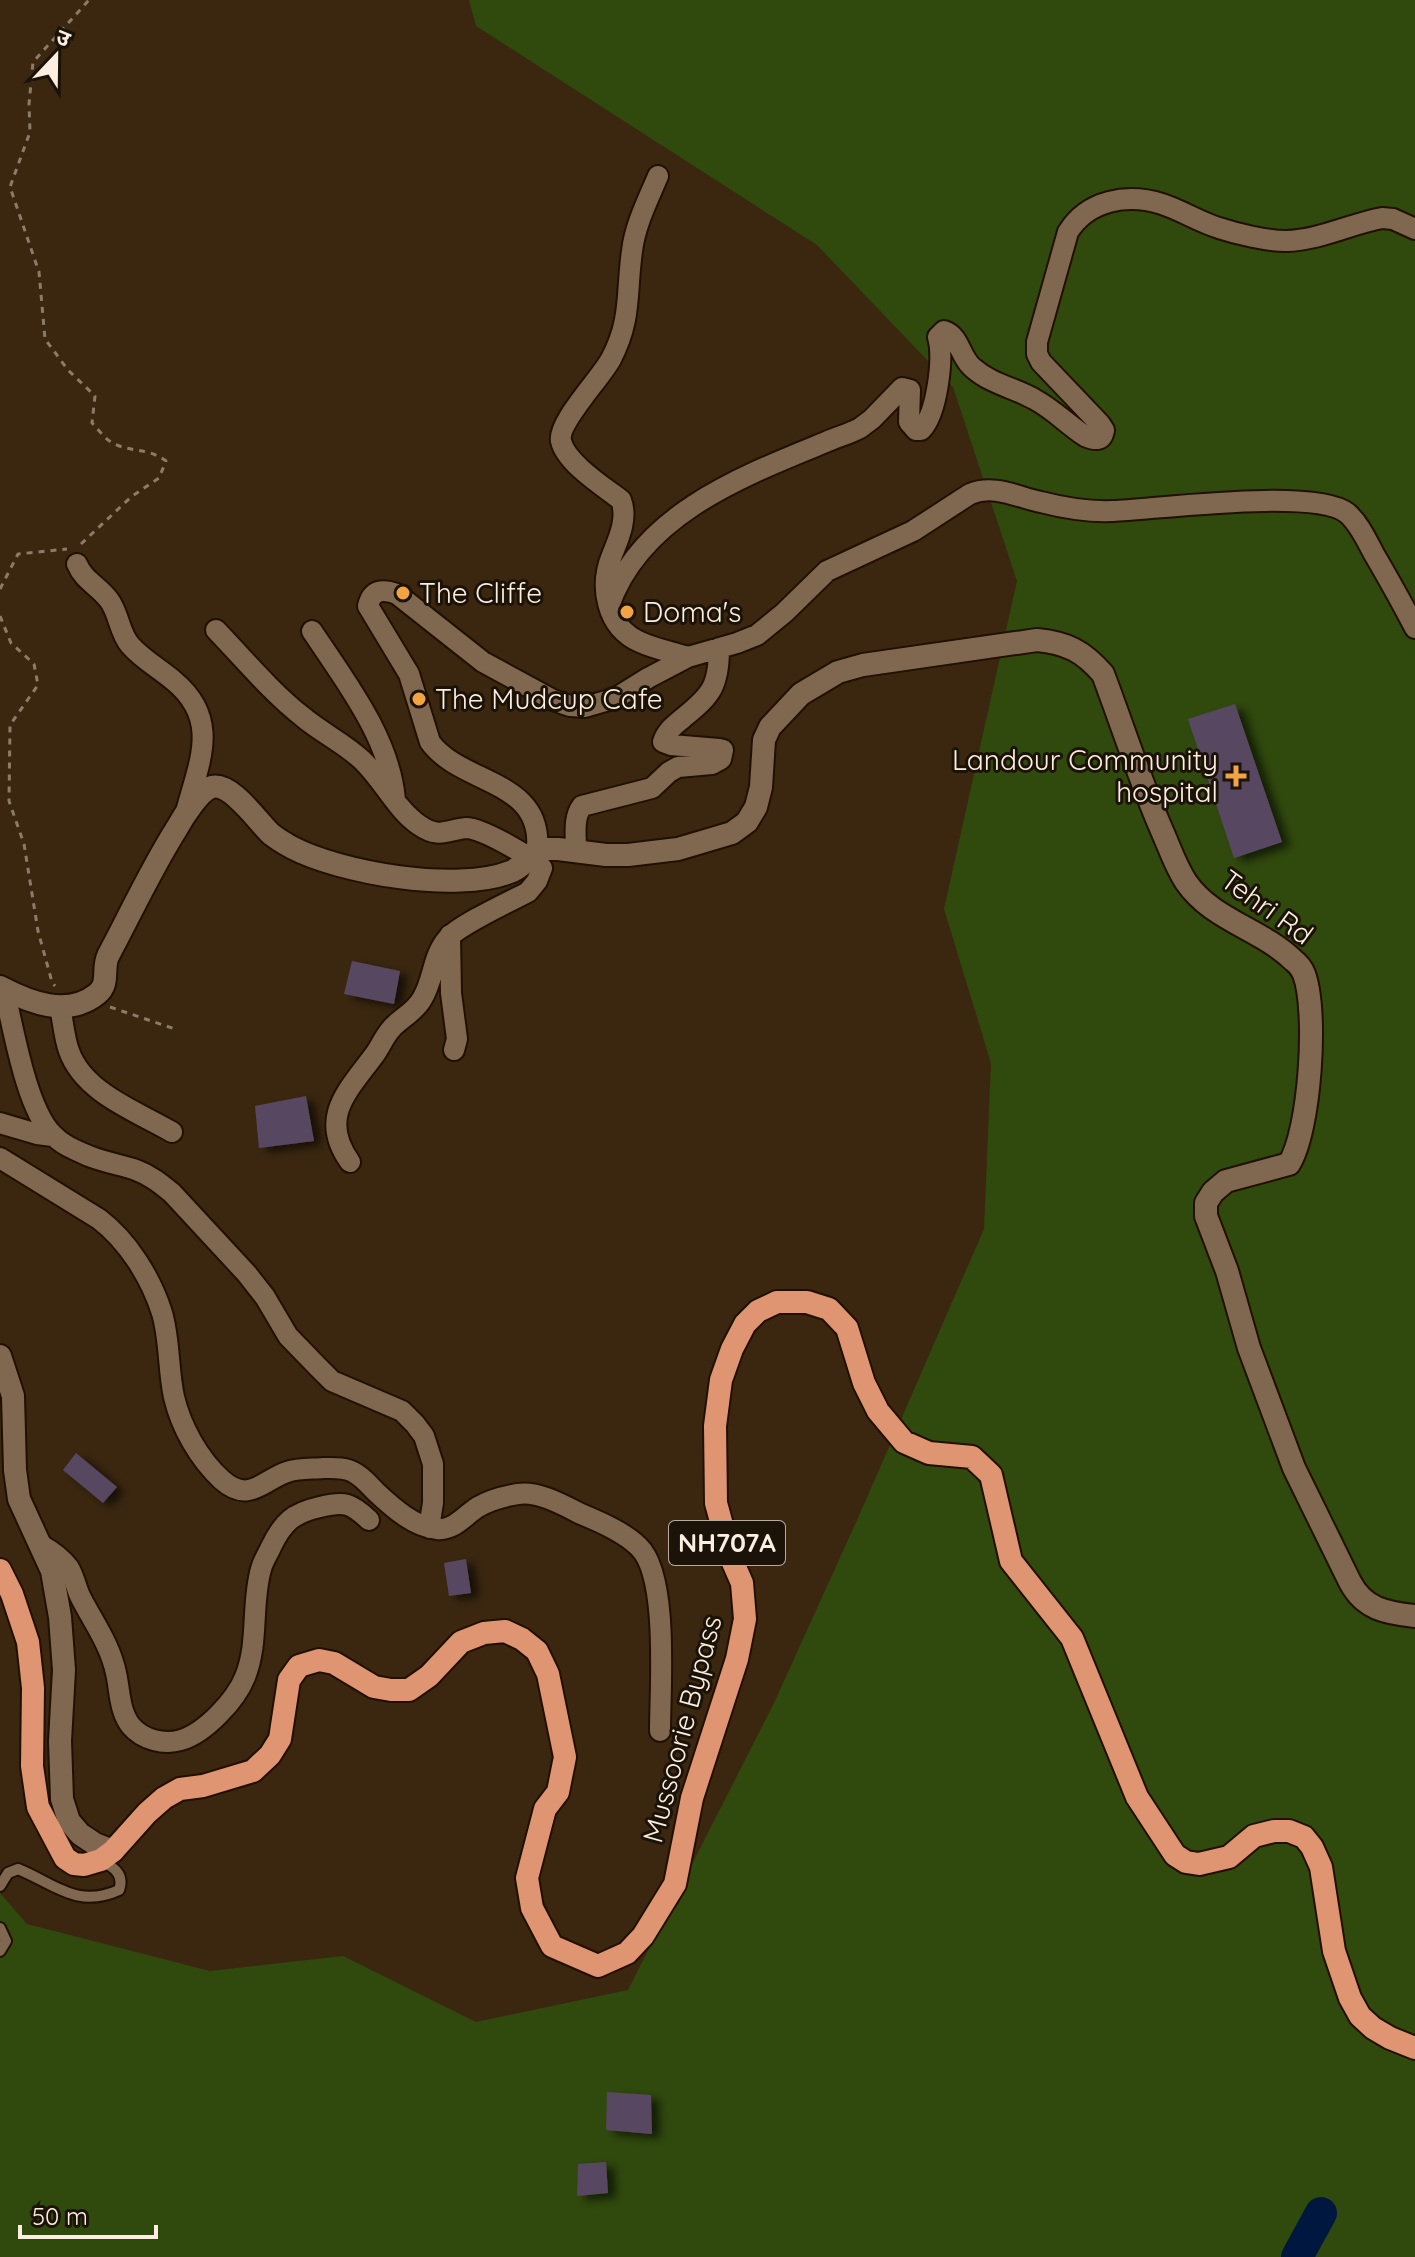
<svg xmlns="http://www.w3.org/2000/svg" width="1415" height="2257" font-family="Quicksand,'Noto Sans Devanagari',sans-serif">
<defs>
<filter id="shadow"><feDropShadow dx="8" dy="4.5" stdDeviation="4" flood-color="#0009"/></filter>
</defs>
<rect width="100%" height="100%" fill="#3b2710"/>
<path fill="#30490d" d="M469 0H1415V2257H0V1893L27 1924 210 1971 343 1956 476 2022 628 1990 774 1703 858 1518 984 1229 991 1063 944 909 1017 581 953 387 817 245 476 26Z"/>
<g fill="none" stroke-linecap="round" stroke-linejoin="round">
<path stroke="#001840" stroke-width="32" d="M1297 2257 1321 2213"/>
</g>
<path fill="#594760" filter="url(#shadow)" d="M1235 704 1282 842 1234 858 1188 719Z
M352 961 400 971 394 1004 344 994Z
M306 1096 314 1141 259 1148 255 1106Z
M76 1453 117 1487 103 1503 63 1470Z
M466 1559 471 1593 449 1596 444 1563Z
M607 2092 651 2095 652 2134 606 2130Z
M606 2162 608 2193 577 2196 578 2164Z"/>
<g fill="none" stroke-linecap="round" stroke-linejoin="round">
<defs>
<path id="service" d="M0 1886 8 1873 18 1869C55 1884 77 1909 119 1890 125 1874 113 1867 101 1860
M0 1928 6 1941 0 1951"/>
<path id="minor" d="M658 176C648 200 635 225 632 251 626 293 632 319 611 359 601 378 557 423 561 441 566 463 604 487 621 500 628 518 619 538 612 555 599 586 606 627 640 642 655 649 672 652 688 657
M77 564C84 581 99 586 109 600 119 613 119 632 130 645 142 659 160 669 174 681 221 720 199 762 186 812
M609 606C641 514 743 476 826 442 837 437 849 434 860 428L872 419 902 388 910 390 909 422 916 430H921C937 414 944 358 938 337L944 331C960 336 960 358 973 368 991 384 1015 388 1034 399 1053 409 1067 424 1085 436 1094 440 1102 442 1104 430L1100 424 1041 362 1037 354V342L1068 232C1088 200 1127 193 1162 204 1181 210 1199 222 1219 228 1237 234 1267 241 1286 241 1320 240 1350 224 1382 218L1393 219 1415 229
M216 630C244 659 271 692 303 717 322 733 344 743 362 760 383 780 396 809 419 825 439 839 447 830 466 828 480 827 532 857 542 868L537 881 528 892C509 902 461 924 448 938 432 956 434 980 422 999 416 1010 405 1016 396 1024 386 1032 382 1044 375 1054 348 1091 318 1117 350 1162
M312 631C345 681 390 738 395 800
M537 849C543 779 461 785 430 742L409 674 368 606C372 589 383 589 397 594L483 662 553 700 570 706 585 707 616 698 648 678 688 657 737 643 757 635 784 613 827 571 913 531 970 494C994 484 1017 497 1041 502 1064 508 1089 512 1113 511 1158 509 1315 488 1347 513 1359 523 1367 541 1374 554 1388 578 1402 603 1415 628
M576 850C576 835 573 818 582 806L652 788 669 772 678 767 712 764 721 759 723 750 719 749 671 745 663 742C666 731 675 725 683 718 712 695 719 685 719 648
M450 935 451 993 457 1039 454 1050
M4 989C13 1027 26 1107 52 1134 62 1145 75 1150 89 1156 104 1162 121 1165 136 1170 150 1175 161 1184 172 1193L247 1274 265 1297 288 1336 318 1367 332 1381 402 1411 415 1424 424 1436 433 1464V1503L429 1528
M60 1007C63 1021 64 1037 69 1051 84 1093 136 1111 172 1132
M0 1123 37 1134 53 1136
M0 1158 99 1219C128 1241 151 1278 162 1313 170 1340 168 1370 174 1397 181 1427 199 1459 222 1480 249 1504 263 1480 287 1472 298 1468 312 1469 323 1468 333 1468 345 1467 353 1472 362 1476 369 1485 376 1492 392 1507 414 1527 437 1529 454 1531 465 1515 478 1507 490 1500 505 1496 518 1494 539 1491 563 1505 581 1514 600 1522 624 1532 639 1547 669 1576 660 1689 660 1731
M41 1545C52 1551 61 1557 69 1568 74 1576 76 1587 80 1596 93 1622 110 1644 116 1673 120 1690 119 1711 131 1726 143 1740 164 1745 181 1740 205 1733 236 1700 245 1677 259 1643 251 1604 261 1569 263 1561 268 1554 271 1547 283 1522 293 1513 320 1507 345 1501 351 1503 369 1520"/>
<path id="tertiary" d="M0 987C29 1002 67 1018 97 994 110 984 102 969 108 956 131 913 151 869 177 828 183 817 200 790 212 787 231 782 258 822 271 834 277 839 284 843 291 847 340 873 457 893 510 872 521 868 529 858 537 849H558L606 855H628L678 849 732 833 747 822 756 807 761 787 764 740 770 727 801 694 838 672 863 665 1037 640C1067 643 1083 651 1103 674 1123 727 1140 781 1163 833 1170 849 1176 867 1186 882 1212 920 1261 929 1293 960 1297 963 1302 969 1304 974 1318 1011 1310 1131 1289 1164L1226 1181 1213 1192 1206 1203V1216L1227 1271 1249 1348 1294 1468 1350 1582C1364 1609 1386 1613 1415 1616
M0 1356 13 1396 15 1470 19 1499 52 1571 60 1617 64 1670 60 1741 62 1799 69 1821 80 1834 95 1844 113 1851"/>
<path id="trunk" d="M0 1570 12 1594 28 1642 33 1688 32 1766 38 1807 65 1858 74 1864 84 1865 101 1860 113 1851 147 1813 164 1798 180 1789 203 1786 253 1771 270 1755 280 1739 289 1680 299 1666 319 1660 334 1663 374 1687 391 1690H409L429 1676 461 1642 484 1633 505 1631 522 1639 537 1651 548 1674 565 1757 558 1792 545 1809 527 1878 532 1908 552 1946 598 1966 627 1953 643 1936 675 1884 692 1798 737 1659 745 1619 742 1583 731 1558 716 1503 715 1426 721 1380 732 1349 745 1324 758 1311 777 1302H807L829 1309 847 1328 864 1383 878 1411 904 1442 929 1453 972 1457 991 1475 1011 1561 1072 1638 1137 1797 1175 1855 1186 1862 1199 1864 1229 1857 1254 1836 1274 1831H1289L1304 1837 1312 1847 1321 1867 1334 1951 1350 1998 1360 2016 1373 2028 1390 2038 1415 2048"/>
</defs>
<use href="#service" stroke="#210f00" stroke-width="14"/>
<use href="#minor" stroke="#210f00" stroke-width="24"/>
<use href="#tertiary" stroke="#210f00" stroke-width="26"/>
<use href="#trunk" stroke="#210f00" stroke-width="26"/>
<path stroke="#8d7b68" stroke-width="3" stroke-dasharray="6 6" stroke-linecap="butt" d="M81 544 131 497 159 478 166 461C148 447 129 453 111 442 104 438 98 429 92 423L95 396 68 370 45 339 39 272 10 187 30 132 29 104 33 62 89 0
M0 589 18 554 67 549
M0 616 11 643 34 664 38 685 10 725 9 801 24 844 38 931 52 982 55 986
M110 1007 178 1030"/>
<use href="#service" stroke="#806850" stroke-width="10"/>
<use href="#minor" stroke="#806850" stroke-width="20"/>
<use href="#tertiary" stroke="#806850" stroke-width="22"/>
<use href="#trunk" stroke="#df9472" stroke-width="22"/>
</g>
<g fill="#f3a442" stroke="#1b1208" stroke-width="3">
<circle cx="403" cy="593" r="8"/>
<circle cx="627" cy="612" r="8"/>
<circle cx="419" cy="699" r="8"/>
<path d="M1232 764h8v8h8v8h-8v8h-8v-8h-8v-8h8z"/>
</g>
<g text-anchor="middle" stroke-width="6" stroke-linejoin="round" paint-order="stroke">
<rect fill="#1b1208" stroke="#b8aca0" stroke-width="2" x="669" y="1521" width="116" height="44" rx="6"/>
<g font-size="26" font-weight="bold" fill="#fceee1">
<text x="727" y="1552">NH707A</text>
</g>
<g font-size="28" fill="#fceee1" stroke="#1b1208" text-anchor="start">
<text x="419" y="603">The Cliffe</text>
<text x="643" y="622">Doma's</text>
<text x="435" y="709">The Mudcup Cafe</text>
<text x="1218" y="770" text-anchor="end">Landour Community<tspan x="1218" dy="32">hospital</tspan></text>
</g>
<g font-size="28" fill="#fceee1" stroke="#1b1208">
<text transform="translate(1267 907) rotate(36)" y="10">Tehri Rd</text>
<text transform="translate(682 1729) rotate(-75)" y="10">Mussoorie Bypass</text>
</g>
</g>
<g transform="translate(56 56) rotate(22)" stroke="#1b1208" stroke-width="6" paint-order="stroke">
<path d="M0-6L14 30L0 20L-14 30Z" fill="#fceee1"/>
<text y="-12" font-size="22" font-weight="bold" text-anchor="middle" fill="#fceee1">उ</text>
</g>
<path d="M20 2225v12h136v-12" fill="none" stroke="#fceee1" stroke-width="4"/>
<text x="32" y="2225" font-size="24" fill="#fceee1" stroke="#1b1208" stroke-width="6" paint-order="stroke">50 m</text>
</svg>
